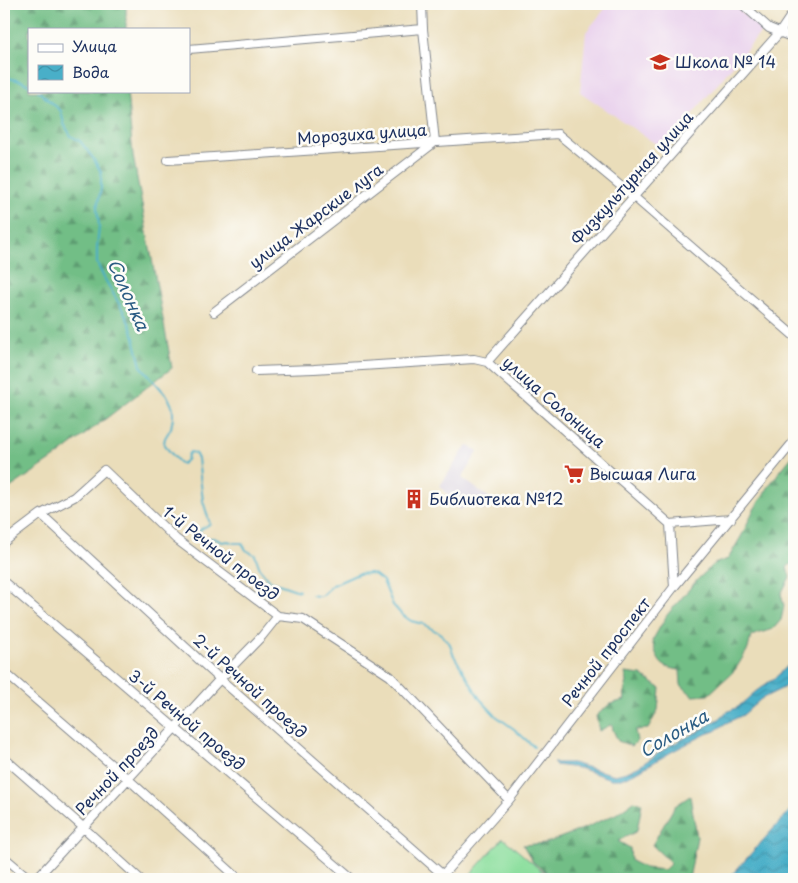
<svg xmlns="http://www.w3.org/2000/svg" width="798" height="883" font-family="'Playpen Sans',sans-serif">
<defs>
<pattern id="forest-firs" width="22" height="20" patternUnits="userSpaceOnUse" patternTransform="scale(1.25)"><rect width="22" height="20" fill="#72be86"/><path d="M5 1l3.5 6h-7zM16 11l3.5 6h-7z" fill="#5d9b71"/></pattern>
<pattern id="water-waves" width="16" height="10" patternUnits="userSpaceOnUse" patternTransform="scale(1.25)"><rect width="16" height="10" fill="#49afc8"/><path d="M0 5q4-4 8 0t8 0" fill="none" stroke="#3c8fa6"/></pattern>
</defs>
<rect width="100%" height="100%" fill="#fdfcf7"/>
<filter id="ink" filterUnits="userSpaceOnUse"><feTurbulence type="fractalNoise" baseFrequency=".02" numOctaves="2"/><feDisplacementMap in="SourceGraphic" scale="10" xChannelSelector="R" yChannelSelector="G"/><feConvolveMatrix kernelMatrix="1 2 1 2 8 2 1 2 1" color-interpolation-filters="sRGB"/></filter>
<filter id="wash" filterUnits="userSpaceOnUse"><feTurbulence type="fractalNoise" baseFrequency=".0096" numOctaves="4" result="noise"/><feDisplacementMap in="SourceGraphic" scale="20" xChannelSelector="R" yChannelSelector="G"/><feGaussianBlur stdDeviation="1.12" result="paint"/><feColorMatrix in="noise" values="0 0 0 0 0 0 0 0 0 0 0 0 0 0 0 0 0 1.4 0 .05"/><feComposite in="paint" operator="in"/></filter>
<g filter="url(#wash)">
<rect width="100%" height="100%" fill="#eaddba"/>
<path fill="#e9d1ed" d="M609 4H732L762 31 663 149 580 92 586 32Z"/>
<path fill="#c9bfd7" d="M467 445 478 451 462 478 491 499 485 510 469 505 460 510 440 486Z"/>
<path fill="url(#forest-firs)" stroke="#467672" d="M4 4H126V29H29V91H127L133 156 172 368 57 456 4 492Z
M794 454V562L787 567 790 577 781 594 784 606 781 620 773 629 751 636 748 649 735 670 708 695 693 696 681 685 680 670C658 668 658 659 652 641L667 615 698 579 714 564 728 559 742 535 753 511 773 480Z
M625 673 641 675 660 688 658 710 648 729 635 730 637 741 632 746 618 741 613 730 612 724 599 731 596 716 610 704 625 700 624 692 627 682Z
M690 796 697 837 689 879H554L533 862 523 845 546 843 578 831 616 814 634 801 642 803 637 831 618 841 630 848 631 861 645 868 664 870 671 863 652 845 675 806Z"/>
<path fill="#8ddf9f" stroke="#54877e" d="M503 838 551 879H466Z"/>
<path fill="url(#water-waves)" stroke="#326f93" d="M794 660V679L783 688 761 699 743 715 726 723 715 731 706 734 673 751 639 771 621 779H611L579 768 555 765 553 763H572L615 775 627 772 638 767 671 745 695 733 719 719 727 712 738 707 755 692 777 676Z
M794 806V879H728Z"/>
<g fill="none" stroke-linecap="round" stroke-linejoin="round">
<path stroke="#49afc8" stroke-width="2" d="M4 77 21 81 29 85
M38 91 61 111 64 124 71 136 80 141 93 158 101 172V188L97 208 99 226 97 247V263L103 276 125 314 132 330 141 366 168 397 173 408V418L171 428 165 438 164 443 169 451 179 462 182 464 187 460 188 455 190 452 195 453 198 459 203 501 210 524 201 529 199 532 205 538H214L222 542 228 541 234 543H242L246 550 255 555 260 569 270 581 299 591
M312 595 317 596H321L333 585 358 574 370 573 374 574 383 581 393 605 401 614 411 621 423 624 441 634 450 644 453 654 480 699 496 716 514 729 534 747"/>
</g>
</g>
<g filter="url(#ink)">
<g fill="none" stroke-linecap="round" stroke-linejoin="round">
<defs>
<path id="minor" d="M742 4 769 28 794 38
M189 49 423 29
M168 160 558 134 634 197 794 336
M214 312 435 142 423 29 422 4
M487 362 780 32 794 11
M487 362 670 524
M256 371 314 369 474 359 487 362
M41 514 220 679 443 875
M670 524 674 587
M670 524 731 519
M4 542 41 514 74 497 104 470 176 539 278 616 303 619 390 676 509 800
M4 582 352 879
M4 672 128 779 239 879
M4 758 84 828 140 879
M4 857 30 879
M36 879 220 679 262 636 278 616
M439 879 509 800 674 587 794 441"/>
</defs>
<use href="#minor" stroke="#82868c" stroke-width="10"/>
<use href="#minor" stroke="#fff" stroke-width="8"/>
</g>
</g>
<defs>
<symbol id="school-bare" viewBox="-9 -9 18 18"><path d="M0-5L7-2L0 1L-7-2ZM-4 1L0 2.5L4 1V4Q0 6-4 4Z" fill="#c8321e" stroke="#fdfcf7" stroke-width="2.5" paint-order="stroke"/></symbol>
<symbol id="supermarket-bare" viewBox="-9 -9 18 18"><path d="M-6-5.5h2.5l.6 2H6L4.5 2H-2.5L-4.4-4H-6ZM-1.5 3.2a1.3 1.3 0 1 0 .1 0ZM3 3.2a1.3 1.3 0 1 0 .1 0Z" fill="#c8321e" stroke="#fdfcf7" stroke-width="2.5" paint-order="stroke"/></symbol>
<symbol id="building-bare" viewBox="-9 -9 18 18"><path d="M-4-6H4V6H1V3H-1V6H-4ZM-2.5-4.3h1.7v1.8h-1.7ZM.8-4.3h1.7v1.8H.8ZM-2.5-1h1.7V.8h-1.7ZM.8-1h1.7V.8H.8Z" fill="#c8321e" stroke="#fdfcf7" stroke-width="2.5" paint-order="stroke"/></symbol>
</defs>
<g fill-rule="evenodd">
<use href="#school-bare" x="646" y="48" width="28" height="28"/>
<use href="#supermarket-bare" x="560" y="460" width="28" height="28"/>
<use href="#building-bare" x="400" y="485" width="28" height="28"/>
</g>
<g text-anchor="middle" stroke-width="5" stroke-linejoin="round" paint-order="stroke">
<g font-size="16" fill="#1b2f5e" stroke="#fdfcf7" text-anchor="start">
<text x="675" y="68">Школа № 14</text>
<text x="589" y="480">Высшая Лига</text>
<text x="429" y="505">Библиотека №12</text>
</g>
<g font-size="16" fill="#1b2f5e" stroke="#fdfcf7">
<text transform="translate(362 134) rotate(-4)" y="6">Морозиха улица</text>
<text transform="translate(632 178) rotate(-48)" y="6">Физкультурная улица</text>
<text transform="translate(316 216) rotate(-37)" y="6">улица Жарские луга</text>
<text transform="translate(554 402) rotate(41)" y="6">улица Солоница</text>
<text transform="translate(221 553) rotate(38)" y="6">1-й Речной проезд</text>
<text transform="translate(606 652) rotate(-52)" y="6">Речной проспект</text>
<text transform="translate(250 686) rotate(42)" y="6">2-й Речной проезд</text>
<text transform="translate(187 720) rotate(40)" y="6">3-й Речной проезд</text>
<text transform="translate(117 771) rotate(-47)" y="6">Речной проезд</text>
</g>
<g font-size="18" font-style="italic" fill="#2b5c83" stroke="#fdfcf7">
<text transform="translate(128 295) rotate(66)" y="6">Солонка</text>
<text transform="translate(674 734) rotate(-30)" y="6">Солонка</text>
</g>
</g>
<rect width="798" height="883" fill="none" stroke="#fdfcf7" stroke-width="20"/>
<rect x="28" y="28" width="162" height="65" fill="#fdfcf7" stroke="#a3aaba"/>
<rect x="38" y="44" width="25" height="8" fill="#ffffff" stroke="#a3aaba"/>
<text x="72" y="52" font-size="15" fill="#1b2f5e">Улица</text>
<rect x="38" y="65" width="25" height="15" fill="url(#water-waves)" stroke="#a3aaba"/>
<text x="72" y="78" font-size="15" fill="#1b2f5e">Вода</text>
</svg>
